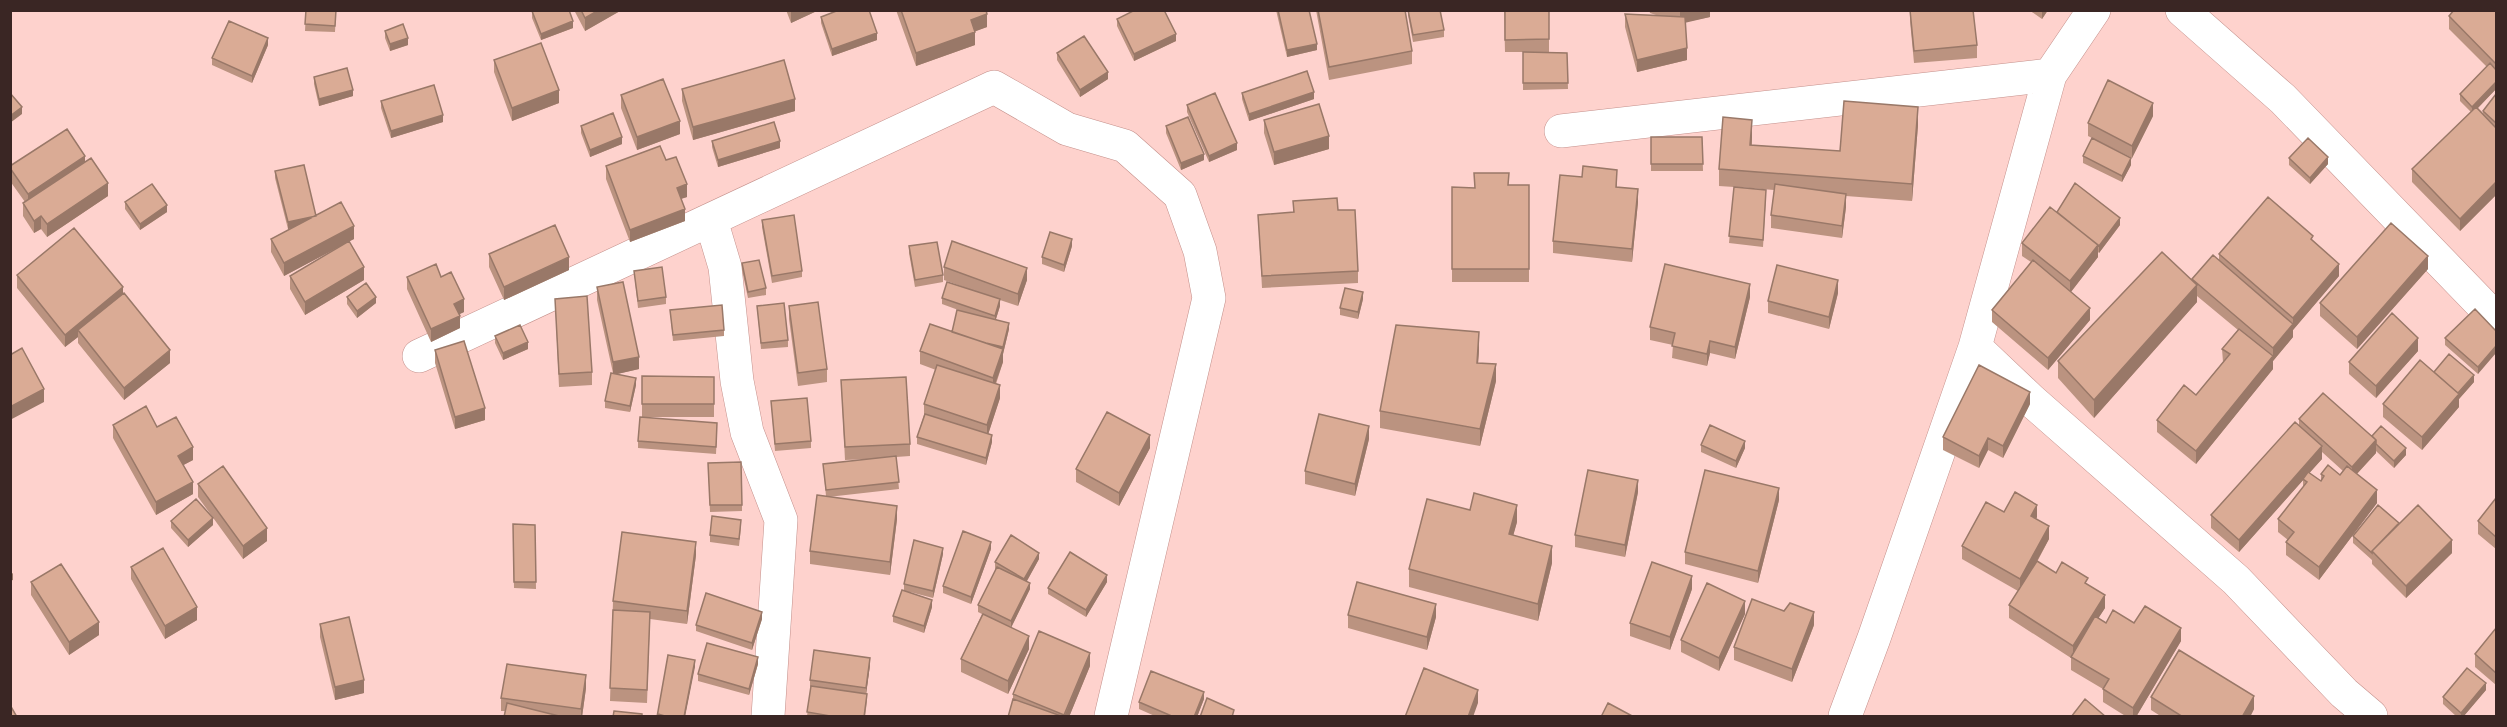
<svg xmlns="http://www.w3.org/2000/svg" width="2507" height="727" font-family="'Space Grotesk',sans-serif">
<rect width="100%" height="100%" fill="#fed2cd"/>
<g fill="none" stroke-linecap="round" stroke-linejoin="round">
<defs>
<path id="minor" d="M2182 10 2283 99 2496 319
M1561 131 2050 75
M711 220 725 267 737 381 747 432 781 520 768 716
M1975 347 2032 401 2236 580 2344 693 2371 716
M419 356 994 87 1067 129 1125 146 1180 195 1200 251 1209 298 1111 716
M1845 716 1874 638 1975 347 2050 75 2094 10"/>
</defs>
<use href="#minor" stroke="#c4908b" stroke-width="34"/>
<use href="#minor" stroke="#fff" stroke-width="33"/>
</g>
<path fill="#bb9380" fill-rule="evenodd" d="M306 10H336L335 32 305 31Z
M574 10H620V11L585 31Z
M786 10H819L791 23Z
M896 10H986L987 27 975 31V45L916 66Z
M1276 10H1309L1317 50 1287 57Z
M1316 10H1405L1412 51V64L1329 80Z
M1408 10 1444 30V37L1413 42 1408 15Z
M1504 10H1549V52L1567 53 1568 89 1523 90V52H1505Z
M1649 10H1710V17L1685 22 1687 60 1637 72 1625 27V14L1656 15 1650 13Z
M1910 10 1977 45V58L1914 63 1910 21Z
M2029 10H2048L2042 19Z
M2496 10V89L2478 108 2483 113V111L2496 94V195L2460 231 2412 182V169L2471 112 2460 101V94L2487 67 2449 29V16Z
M532 11 573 28 541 40 532 18Z
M821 17 877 40 832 56 821 23Z
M1117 19 1176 41 1134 61 1117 26Z
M385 31 408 45 390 51 385 38Z
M268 45 252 83 212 65V58Z
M1057 53 1108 79 1080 97 1057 60Z
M494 60 559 103 512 121 494 72Z
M314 77 353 96 319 106 314 84Z
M682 89 795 111 693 140 682 101Z
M1242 93 1314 99 1249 121 1242 99Z
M621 95 680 134 637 150 621 108Z
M381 101 443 122 391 138 381 108Z
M1187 105 1237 150 1209 162 1187 112Z
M2153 116 2132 158 2088 136V123Z
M1264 120 1329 149 1274 165 1264 133Z
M1918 125 1912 201 1846 196V207L1842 238 1771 228V215L1774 190 1738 187 1766 197 1763 247 1729 243 1734 187 1719 186V169L1752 138V145L1840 151Z
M581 126 622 144 590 157 581 133Z
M1166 126 1204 160 1181 170 1166 133Z
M1651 137H1702L1703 171H1651Z
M712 141 780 148 718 167 712 147Z
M2083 156 2131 165 2122 182 2083 163Z
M2289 158 2328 164 2310 184 2289 165Z
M666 160 687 197 681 199 685 221 630 242 606 179V166Z
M85 162 108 196 47 237 41 229 34 233 23 216V203L25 202 10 181V166Z
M275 171 316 215 354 239 349 241 364 280 305 315 290 289V276L344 244 284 276 271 252V239L292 228 288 229 275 178Z
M1617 182V187L1638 202 1632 262 1553 253V241Z
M1509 185H1529V282H1452V187L1474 188Z
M1293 201 1338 210 1358 271V283L1262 288 1258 215 1293 213Z
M125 202 167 212 140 230 125 209Z
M2057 213 2120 225 2099 253 2098 252V257L2071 292 2090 320 2048 370 1992 322V310L2031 262 2022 256V243Z
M762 220 802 271V277L772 283 762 227Z
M2313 241 2339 276 2293 330V337L2273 361V369L2196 464 2157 432V420L2196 395 2223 362 2222 349 2238 330 2197 296V302L2094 418 2058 378V361L2192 280V279L2219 260V254Z
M909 246 943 275V282L915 287 909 253Z
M1072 246 1064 272 1042 264V257Z
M489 254 569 270 504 300 489 267Z
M742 263 766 288V295L748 298 742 270Z
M944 267 1027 280 1018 306 1000 300V306L996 319 1009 329 1003 354V362L996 384 1000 398 988 434 992 442 986 465 917 444V437L924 415V404L936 370 920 364V351L952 332 961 311 942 304V298L983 294 944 280Z
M2428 269 2357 349 2320 316V303Z
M634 271 666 297V304L638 308Z
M17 275 123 294 170 363 124 400 78 343V337L65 347 17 288Z
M407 277H441L464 312 459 314 460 328 431 342 407 289Z
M597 287 639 369 617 374 636 385 630 412 605 408V401L613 373 597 300Z
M1838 293 1829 329 1768 313V301Z
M347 297 376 303 357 318 347 304Z
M1750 297 1735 359 1710 353 1707 366 1672 358 1673 345 1650 340V327Z
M555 299 592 372V385L559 387Z
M1363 299 1358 319 1340 315V308Z
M757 306 788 340V347L761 349Z
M789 306 827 369V382L798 386 789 319Z
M670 310 724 330V336L673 341Z
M2496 331 2478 374 2445 345V338Z
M495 336 528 349 503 360 495 343Z
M1479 349 1478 363 1496 381 1480 446 1380 428V411Z
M435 350 485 420 455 429 435 363Z
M2418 351 2376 398 2349 374V362Z
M2434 372 2474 382 2459 399V407L2422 450 2383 417V404Z
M642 376 714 377V417H642Z
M841 380 910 444V456L896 457 899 489 828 497 897 519 890 575 810 564V551L826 496 823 464 869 459 845 460Z
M771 401 811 441V448L775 451Z
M2030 404 2003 458 1988 450 1979 468 1943 450V437Z
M2299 419 2372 436 2406 455 2394 468 2376 451V453L2357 474 2377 503 2319 580 2286 555V542L2288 540 2278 532V519L2303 487V480L2239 552 2211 528V515L2299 426ZM2322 452 2343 471 2340 475 2321 474V481L2309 473 2322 459Z
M113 425 157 427 193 460 183 465 193 494 156 515 113 438Z
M717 430 716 454 638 448V441Z
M1369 439 1355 496 1305 484V471Z
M1701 445 1745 448 1736 468 1701 452Z
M1150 448 1119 506 1076 482V469Z
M708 463 742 505V511L710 512Z
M198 484 267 541 243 559 198 497Z
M1638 492 1625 557 1575 547V535Z
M2496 498V549L2478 534V521Z
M1779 500 1758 583 1685 564V552Z
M2004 512 2037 517 2036 519 2049 539 2037 562 2056 573 2088 585 2105 608 2098 618 2106 623H2134L2181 641 2136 717H2127L2103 702V689L2071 670V658L2009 618V605L2018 591 1962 559V546Z
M171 521 213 525 188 547 171 528Z
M1517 522 1513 535 1552 563 1538 621 1409 587V569Z
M2399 523 2452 553 2406 598 2372 564V560L2353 543V536Z
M513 524 535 525 536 589 514 588Z
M741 527 739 546 710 542V535Z
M991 549 971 604 943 593V586Z
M943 554 933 598 910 592 932 607 924 633 893 622V616L904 590V584Z
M696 555 687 624 650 619 647 703 610 701 613 601Z
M1039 559 1027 581 1030 589 1011 627 1029 649 1008 694 961 672V659L982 614 978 612V605L996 569H995V562Z
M131 567 197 620 165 639 131 579Z
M31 582 99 635 69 655 31 595Z
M1107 582 1086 617 1048 594V588Z
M1692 589 1670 650 1630 636V623Z
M1745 614 1719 671 1681 652V640Z
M1348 615 1436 617 1427 650 1348 628Z
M762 619 752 650 696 631V625Z
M320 624 364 693 335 700 320 637Z
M1814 625 1792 682 1734 660V647Z
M2496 628V685L2475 667V654Z
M758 664 749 695 698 681V674Z
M870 665 866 694 867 701 865 717H806L807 716 811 687H810V680Z
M1090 666 1069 717H1008L1013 700V694Z
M586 688 582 717H504L505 711H501V698Z
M2486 690 2463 717H2457L2443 704V697Z
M2151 697 2254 709 2250 717H2162L2151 710Z
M1204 699 1197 717H1157L1139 709V702Z"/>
<path fill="#997868" d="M599 10 620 11 585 31V18Z
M791 10H819L791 23Z
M1681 10H1710V17L1680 24V11Z
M2043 10H2048L2042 19V12Z
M987 14V27L971 33V20Z
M573 21V28L541 40V34Z
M975 32V45L916 66V53Z
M877 33V40L832 56V49Z
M1176 34V41L1134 61V54Z
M268 38V45L252 83V76Z
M408 38V45L390 51V44Z
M1317 44V50L1287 57V50Z
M1687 48V60L1637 72V60Z
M1108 72V79L1080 97V90Z
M2496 82V89L2472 114V107Z
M353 90V96L319 106V99Z
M559 90V103L512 121V108Z
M1314 92V99L1249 121V114Z
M795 99V111L693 140V127Z
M2153 103V116L2132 158V146Z
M22 107V114L10 123V116Z
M1918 107V125L1912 201V184Z
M443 115V122L391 138V131Z
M1752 120V138L1750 162V145Z
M680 121V134L637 150V137Z
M1329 136V149L1274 165V152Z
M622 137V144L590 157V150Z
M780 141V148L718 167V160Z
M1237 143V150L1209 162V156Z
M1204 154V160L1181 170V163Z
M85 156V169L28 207V194Z
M2328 157V164L2310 184V178Z
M2131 158V165L2122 182V176Z
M2496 182V195L2460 231V219Z
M108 183V196L47 237V224Z
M687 184V197L677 200V188Z
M1638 189V202L1632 262V249Z
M1846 194V207L1842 238V226Z
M167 205V212L140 230V224Z
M685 209V221L630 242V230Z
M41 216V229L34 233V221Z
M316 216V223L288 229V222Z
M2120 218V225L2099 253V246Z
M354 226V239L284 276V263Z
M1072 239V246L1064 272V265Z
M2098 245V257L2070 293V281Z
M2428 256V269L2357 349V337Z
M569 257V270L504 300V287Z
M2339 264V276L2293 330V337L2273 361V348L2293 324V318Z
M364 267V280L305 315V302Z
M1027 268V280L1018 306V294Z
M1838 280V293L1829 329V317Z
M1750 284V297L1735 359V347Z
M2197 285V302L2094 418V400Z
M123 287V300L78 330V337L65 347V335Z
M1363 292V299L1358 319V312Z
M376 297V303L357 318V311Z
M464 299V312L454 317V304Z
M1000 299V306L995 322V316Z
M2090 308V320L2048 370V358Z
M460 316V328L431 342V329Z
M1009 323V329L1003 354V347Z
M1479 332V349L1477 380V363Z
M2418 338V351L2376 398V386Z
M1710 341V353L1707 366V354Z
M528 342V349L503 360V353Z
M2496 346V353L2478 374V367Z
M1003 349V362L993 390V378Z
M170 350V363L124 400V388Z
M2273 356V369L2196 464V451Z
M639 357V369L613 375V362Z
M1496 364V381L1480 446V429Z
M2474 375V382L2459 399V407L2422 450V437Z
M636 378V385L630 412V406Z
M1000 385V398L987 438V425Z
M44 389V402L10 420V407Z
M2030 392V404L2003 458V446Z
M485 408V420L455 429V417Z
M1369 426V439L1355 496V484Z
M992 435V442L986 465V458Z
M1150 435V448L1119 506V493Z
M1988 438V450L1979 468V456Z
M2376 440V453L2352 479V467Z
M1745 441V448L1736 468V461Z
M2322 446V459L2239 552V540Z
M193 447V460L178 468V456Z
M2406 448V455L2394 468V461Z
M1638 480V492L1625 557V545Z
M193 482V494L156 515V502Z
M1779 488V500L1758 583V571Z
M2377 490V503L2319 580V567Z
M1517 505V522L1509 551V534Z
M2037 505V517L2031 529V516Z
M897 506V519L890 575V562Z
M213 518V525L188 547V540Z
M2049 526V539L2020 592V579Z
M267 528V541L243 559V546Z
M2452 540V553L2406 598V586Z
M696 542V555L687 624V611Z
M991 542V549L971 604V597Z
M1552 546V563L1538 621V604Z
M943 548V554L933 598V591Z
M1039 553V559L1024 586V579Z
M13 573V580L10 581V575Z
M1107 575V582L1086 617V610Z
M1692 576V589L1670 650V637Z
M1030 583V589L1011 628V621Z
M2105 595V608L2073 658V646Z
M932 600V607L924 633V626Z
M1745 601V614L1719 671V658Z
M1436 604V617L1427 650V637Z
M197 607V620L165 639V626Z
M762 612V619L752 650V643Z
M1814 612V625L1792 682V669Z
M99 622V635L69 655V642Z
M2181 628V641L2136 717H2133V708Z
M1029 636V649L1008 694V681Z
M1090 653V666L1069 717H1064Z
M758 657V664L749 695V689Z
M870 658V665L866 695V688Z
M695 660V667L685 717H684Z
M586 675V688L582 717H581V709Z
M364 680V693L335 700V687Z
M2486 683V690L2463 717H2461V713Z
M1478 690V703L1473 717H1468Z
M1204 692V699L1197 717H1194Z
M2254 696V709L2250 717H2242Z"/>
<path fill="#daab95" stroke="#997868" stroke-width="1.5" d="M306 10H336L335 26 305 24Z
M569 10 573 21 541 34 532 11Z
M581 10H599L585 18Z
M839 10H869L877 33 832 49 821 17Z
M901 10H986L987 14 971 20 975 32 916 53Z
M1135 10H1164L1176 34 1134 54 1117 19Z
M1278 10H1309L1317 44 1287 50Z
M1318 10H1405L1412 51 1329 67Z
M1408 10H1440L1444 30 1413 35Z
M1505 10H1549V39L1505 40Z
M1910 10H1973L1977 45 1914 51Z
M2454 10H2496V64L2449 16Z
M1625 14 1685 17 1687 48 1637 60Z
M229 21 268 38 252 76 212 58Z
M403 24 408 38 390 44 385 31Z
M1084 36 1108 72 1080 90 1057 53Z
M541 43 559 90 512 108 494 60Z
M1523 52 1567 53 1568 83H1523Z
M784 60 795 99 693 127 682 89Z
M2490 63 2496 70V82L2472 107 2460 94Z
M347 68 353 90 319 99 314 77Z
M1307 71 1314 92 1249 114 1242 93Z
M663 79 680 121 637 137 621 95Z
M2108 80 2153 103 2132 146 2088 123Z
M434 85 443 115 391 131 381 101Z
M10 93 22 107 10 116Z
M1215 93 1237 143 1209 156 1187 105Z
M2496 94V123L2483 111Z
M1844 101 1918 107 1912 184 1719 169 1723 117 1752 120 1750 145 1840 151Z
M1319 104 1329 136 1274 152 1264 120Z
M2476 107 2496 128V182L2460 219 2412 169Z
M613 113 622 137 590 150 581 126Z
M1188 117 1204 154 1181 163 1166 126Z
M774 122 780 141 718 160 712 141Z
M67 129 85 156 28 194 10 168V166Z
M1651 137H1702L1703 164H1651Z
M2092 138 2131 158 2122 176 2083 156Z
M2308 138 2328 157 2310 178 2289 158Z
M660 146 666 160 676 157 687 184 677 188 685 209 630 230 606 166Z
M91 158 108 183 47 224 41 216 34 221 23 203Z
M304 165 316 216 288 222 275 171Z
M1583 166 1617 170 1616 187 1638 189 1632 249 1553 241 1560 175 1582 177Z
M1474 173H1509L1508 185H1529V269H1452V187L1475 188Z
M2075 183 2120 218 2099 246 2057 212Z
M152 184 167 205 140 224 125 202Z
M1775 184 1846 194 1842 226 1771 215Z
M1734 187 1766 190 1763 240 1729 236Z
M2268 197 2313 236 2311 239 2339 264 2293 318 2219 254Z
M1337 198 1338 210H1355L1358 271 1262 276 1258 215 1294 212 1293 201Z
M341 202 354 226 284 263 271 239Z
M2050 207 2098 245 2070 281 2022 243Z
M794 215 802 271 772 276 762 220Z
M2391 223 2428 256 2357 337 2320 303Z
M555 225 569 257 504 287 489 254Z
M74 228 123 287 65 335 17 275Z
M1050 232 1072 239 1064 265 1042 257Z
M349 241 364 267 305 302 290 276Z
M952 241 1027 268 1018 294 944 267Z
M937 242 943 275 915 280 909 246Z
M2162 252 2197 285 2094 400 2058 361Z
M2213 255 2293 324 2273 348 2192 279Z
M759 260 766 288 748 292 742 263Z
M2033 260 2090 308 2048 358 1992 310Z
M436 264 441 277 451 272 464 299 454 304 460 316 431 329 407 277Z
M1665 264 1750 284 1735 347 1710 341 1707 354 1672 346 1675 333 1650 327Z
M1777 265 1838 280 1829 317 1768 301Z
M662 267 666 297 638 301 634 271Z
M623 282 639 357 613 362 597 287Z
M947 282 1000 299 995 316 942 298Z
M366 283 376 297 357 311 347 297Z
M1345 288 1363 292 1358 312 1340 308Z
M124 293 170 350 124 388 78 330Z
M587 296 592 372 559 374 555 299Z
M818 302 827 369 798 373 789 306Z
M784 303 788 340 761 343 757 306Z
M722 305 724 330 673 335 670 310Z
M2475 309 2496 331V346L2478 367 2445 338Z
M957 310 1009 323 1003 347 986 343 952 332Z
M2392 313 2418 338 2376 386 2349 362Z
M930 324 1003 349 993 378 920 351Z
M520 325 528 342 503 353 495 336Z
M1396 325 1479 332 1477 363 1496 364 1480 429 1380 411Z
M2239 329 2273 356 2196 451 2157 420 2184 385 2196 395 2230 354 2222 349Z
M464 341 485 408 455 417 435 350Z
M22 348 44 389 10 407V355Z
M2449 354 2474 375 2458 393 2434 372Z
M2420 360 2459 394 2422 437 2383 404Z
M937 365 1000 385 987 425 924 404Z
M1979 365 2030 392 2003 446 1988 438 1979 456 1943 437Z
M611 373 636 378 630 406 605 401Z
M642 376 714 377V404H642Z
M906 377 910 444 845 447 841 380Z
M2323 393 2376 440 2352 467 2299 419Z
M807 398 811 441 775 444 771 401Z
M146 406 157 427 176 417 193 447 178 456 193 482 156 502 113 425Z
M1107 412 1150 435 1119 493 1076 469Z
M925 414 992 435 986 458 917 437Z
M1319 414 1369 426 1355 484 1305 471Z
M640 417 717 423 716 447 638 441Z
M2295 422 2322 446 2239 540 2211 515Z
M1710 425 1745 441 1736 461 1701 445Z
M2381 426 2406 448 2394 461 2376 444V440L2372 436Z
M896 456 899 482 826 490 823 464Z
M741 462 742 505H710L708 463Z
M2328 465 2340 475 2347 466 2377 490 2319 567 2286 542 2294 532 2278 519 2307 482 2303 479 2308 472 2321 481 2324 476 2321 474Z
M223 466 267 528 243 546 198 484Z
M1588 470 1638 480 1625 545 1575 535Z
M1705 470 1779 488 1758 571 1685 552Z
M2015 492 2037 505 2031 516 2049 526 2020 579 1962 546 1986 502 2004 512Z
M1474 493 1517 505 1509 534 1552 546 1538 604 1409 569 1427 499 1470 510Z
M817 495 897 506 890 562 810 551Z
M2496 498V537L2478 521Z
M196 499 213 518 188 540 171 521Z
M2378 505 2399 523 2372 551V553L2353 536Z
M2418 505 2452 540 2406 586 2372 551Z
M712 516 741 520 739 539 710 535Z
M513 524 535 525 536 582H514Z
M963 531 991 542 971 597 943 586Z
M622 532 696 542 687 611 613 601Z
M1011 535 1039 553 1024 579 995 562Z
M914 540 943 548 933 591 904 584Z
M163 548 197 607 165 626 131 567Z
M1070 552 1107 575 1086 610 1048 588Z
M2037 561 2056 573 2062 562 2088 578 2085 583 2105 595 2073 646 2009 605Z
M1652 562 1692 576 1670 637 1630 623Z
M61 564 99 622 69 642 31 582Z
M997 567 1030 583 1011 621 978 605Z
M1357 582 1436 604 1427 637 1348 615Z
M1707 583 1745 601 1719 658 1681 640Z
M902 590 932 600 924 626 893 616Z
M706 593 762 612 752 643 696 625Z
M1752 599 1784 611 1790 603 1814 612 1792 669 1734 647Z
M2145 606 2181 628 2133 708 2103 689 2109 679 2071 657 2095 616 2106 623 2113 610 2134 623Z
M613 610 650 612 647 690 610 688Z
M983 614 1029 636 1008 681 961 659Z
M349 617 364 680 335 687 320 624Z
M2496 628V673L2475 654Z
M1039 631 1090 653 1064 715 1013 694Z
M707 643 758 657 749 689 698 674Z
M814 650 870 658 866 688 810 680Z
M2179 650 2254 696 2242 717H2183L2151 697Z
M668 655 695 660 684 717H668L658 714 657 717Z
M507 664 586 675 581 709 501 698Z
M1424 668 1478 690 1468 717H1405Z
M2467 668 2486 683 2461 713 2443 697Z
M1151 671 1204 692 1194 717H1174L1139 702Z
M811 686 867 694 864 717H836L807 712Z
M1207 698 1234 710 1232 717H1200Z
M1013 699 1064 717H1008Z
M2085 699 2106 717H2071Z
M507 703 563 717H504Z
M1608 703 1634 717H1601Z
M10 705 17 717H10Z
M614 711 642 714V717H613Z
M658 714 668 717H657Z"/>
<rect width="2507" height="727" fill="none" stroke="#3a2624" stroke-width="24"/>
</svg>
